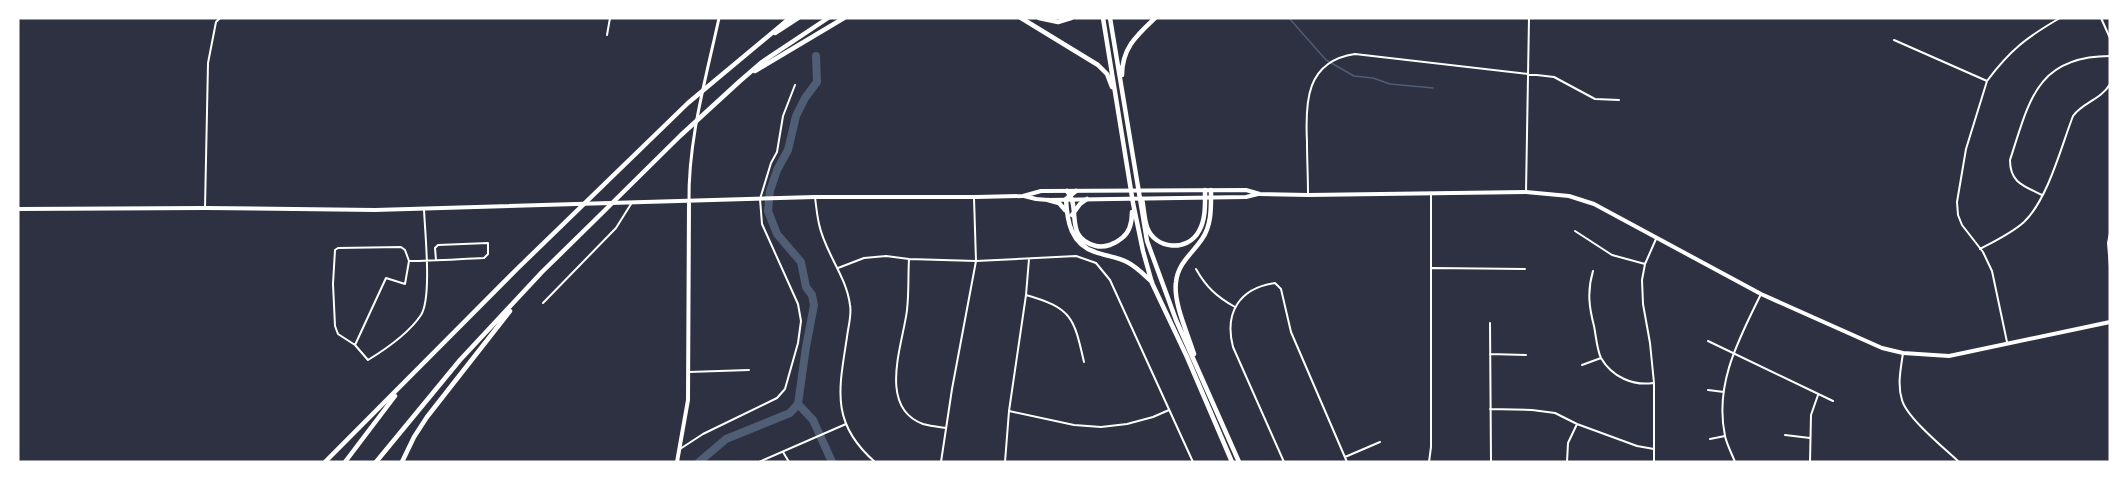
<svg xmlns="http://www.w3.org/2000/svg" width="2128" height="480" font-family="'Varela Round',sans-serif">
<rect width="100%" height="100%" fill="#2d3142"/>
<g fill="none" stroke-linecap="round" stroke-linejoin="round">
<path stroke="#4f5d75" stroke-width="1.5" d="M1289 18 1326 60 1354 76 1373 78 1390 84 1433 88"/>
<path stroke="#4f5d75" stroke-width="8" d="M798 404 813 420 832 462
M699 462 726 439 790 413 798 404 806 347 814 305 812 295 806 287 801 262 777 234 768 211 770 191 777 170 788 150 796 116 805 98 817 82 816 56"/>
<path stroke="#fff" stroke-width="2" d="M2101 18 2110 38
M607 35 610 18
M1894 40 1987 81 1966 149 1957 202 1958 215 1962 225 1983 252 1992 271 2007 342
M1987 81C2010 50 2027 37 2060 18
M1526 192 1529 18
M1308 194C1308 176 1307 159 1307 142 1305 102 1306 61 1355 54L1554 77 1595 99 1619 100
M2042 195C2024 186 2010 183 2010 160 2029 102 2036 56 2110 56
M815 197C816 206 817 215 819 224 825 253 846 275 850 305 852 315 848 327 847 337 839 389 830 423 875 462
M205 208 208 63 216 22 220 18
M424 209C425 234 432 297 421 315 409 333 386 349 368 360L355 345 338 334 335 326 333 284 335 250 338 248 401 247 405 250 409 261C434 261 459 259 484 258L488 254V243L438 245 435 248 436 260
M1575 231 1612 255 1645 264
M2110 233 2108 243 2110 267
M1980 249C1995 241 2012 233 2024 222 2048 199 2061 147 2073 116 2083 102 2101 100 2110 84
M909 259C908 276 909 293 907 310 903 344 877 407 923 424 930 426 939 427 946 428
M838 268 864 258 886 256 909 259 976 261 1076 256 1096 263 1110 280 1193 462
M1432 268 1525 269
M1196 269C1206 287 1217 297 1235 307
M1593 271C1587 291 1589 307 1594 326 1596 336 1597 350 1601 358 1612 377 1633 386 1653 383
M1026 295C1072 308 1074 318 1084 362
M543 303 616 228 631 204
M1490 323 1491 462
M1708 341 1833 401
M355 345 386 278 405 284 409 261
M1903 353C1901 368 1897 384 1902 400 1907 418 1944 448 1959 462
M1490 354 1526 355
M1582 365 1601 358
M689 372 749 370
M1708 390 1724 392
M1490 409 1532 410 1555 413 1577 424 1637 446 1654 449
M1009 411 1074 425 1101 427 1127 424 1153 417 1169 410
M1785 435 1810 438
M1710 439 1725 436
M680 449 703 434 777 398 785 389 798 343 801 321 798 304 762 224 760 199 771 163 777 152 783 116 795 85
M783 452 789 462
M1345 457 1380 442
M759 462 846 424
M941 462 952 389 976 261 974 198
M1005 462 1009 411 1026 295 1029 259
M1284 462 1233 347C1224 312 1240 288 1275 283L1281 289 1291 332 1347 462
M1429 462 1431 447V194
M1567 462 1568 443 1577 424
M1654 462V383L1650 343 1643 304 1642 280 1645 264 1656 239
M1735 462C1732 454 1727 445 1725 436 1714 384 1739 339 1761 294
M1810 462 1811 415 1818 395"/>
<path stroke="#fff" stroke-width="3" d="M689 202C688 140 706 78 719 18"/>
<path stroke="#fff" stroke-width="4" d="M1024 196 1036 199 1048 200 1246 197 1258 194
M18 209 205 208 375 210 815 197H976L1023 196 1041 191 1246 190 1260 194 1308 195 1526 192 1569 196 1594 204 1761 294 1882 348 1903 353 1949 356 2110 322
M677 462 688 400 689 202"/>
<path stroke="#fff" stroke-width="4.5" d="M1021 18 1098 65 1107 74 1112 87
M1039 18 1058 22 1071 18
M1103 18 1133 203 1143 251 1152 283 1187 357 1232 462
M1110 18 1147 241 1176 320 1239 462
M775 33 798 18
M755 71 844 18
M1122 75C1122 48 1137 35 1155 18
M1067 191C1082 208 1063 238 1096 246 1105 248 1115 244 1122 238 1130 232 1132 222 1132 212
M1076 191 1066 199C1067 222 1071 244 1095 252 1106 256 1117 257 1127 262 1137 267 1144 275 1152 282
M1142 199C1144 208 1144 218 1147 227 1155 250 1188 252 1199 231 1206 219 1205 203 1205 190
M1048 200 1059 203 1065 210
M1072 215 1080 204 1087 199
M1194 354C1188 334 1173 303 1176 282 1178 263 1192 254 1202 239 1212 225 1211 206 1211 190
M325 462 518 268 688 103 790 18
M345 462 395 396
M376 462 460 360 542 272 594 221 680 136 740 81 762 62 828 18
M402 462 414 437 427 417 510 311"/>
</g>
<rect width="2128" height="480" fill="none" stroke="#ffffff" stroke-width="39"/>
</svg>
